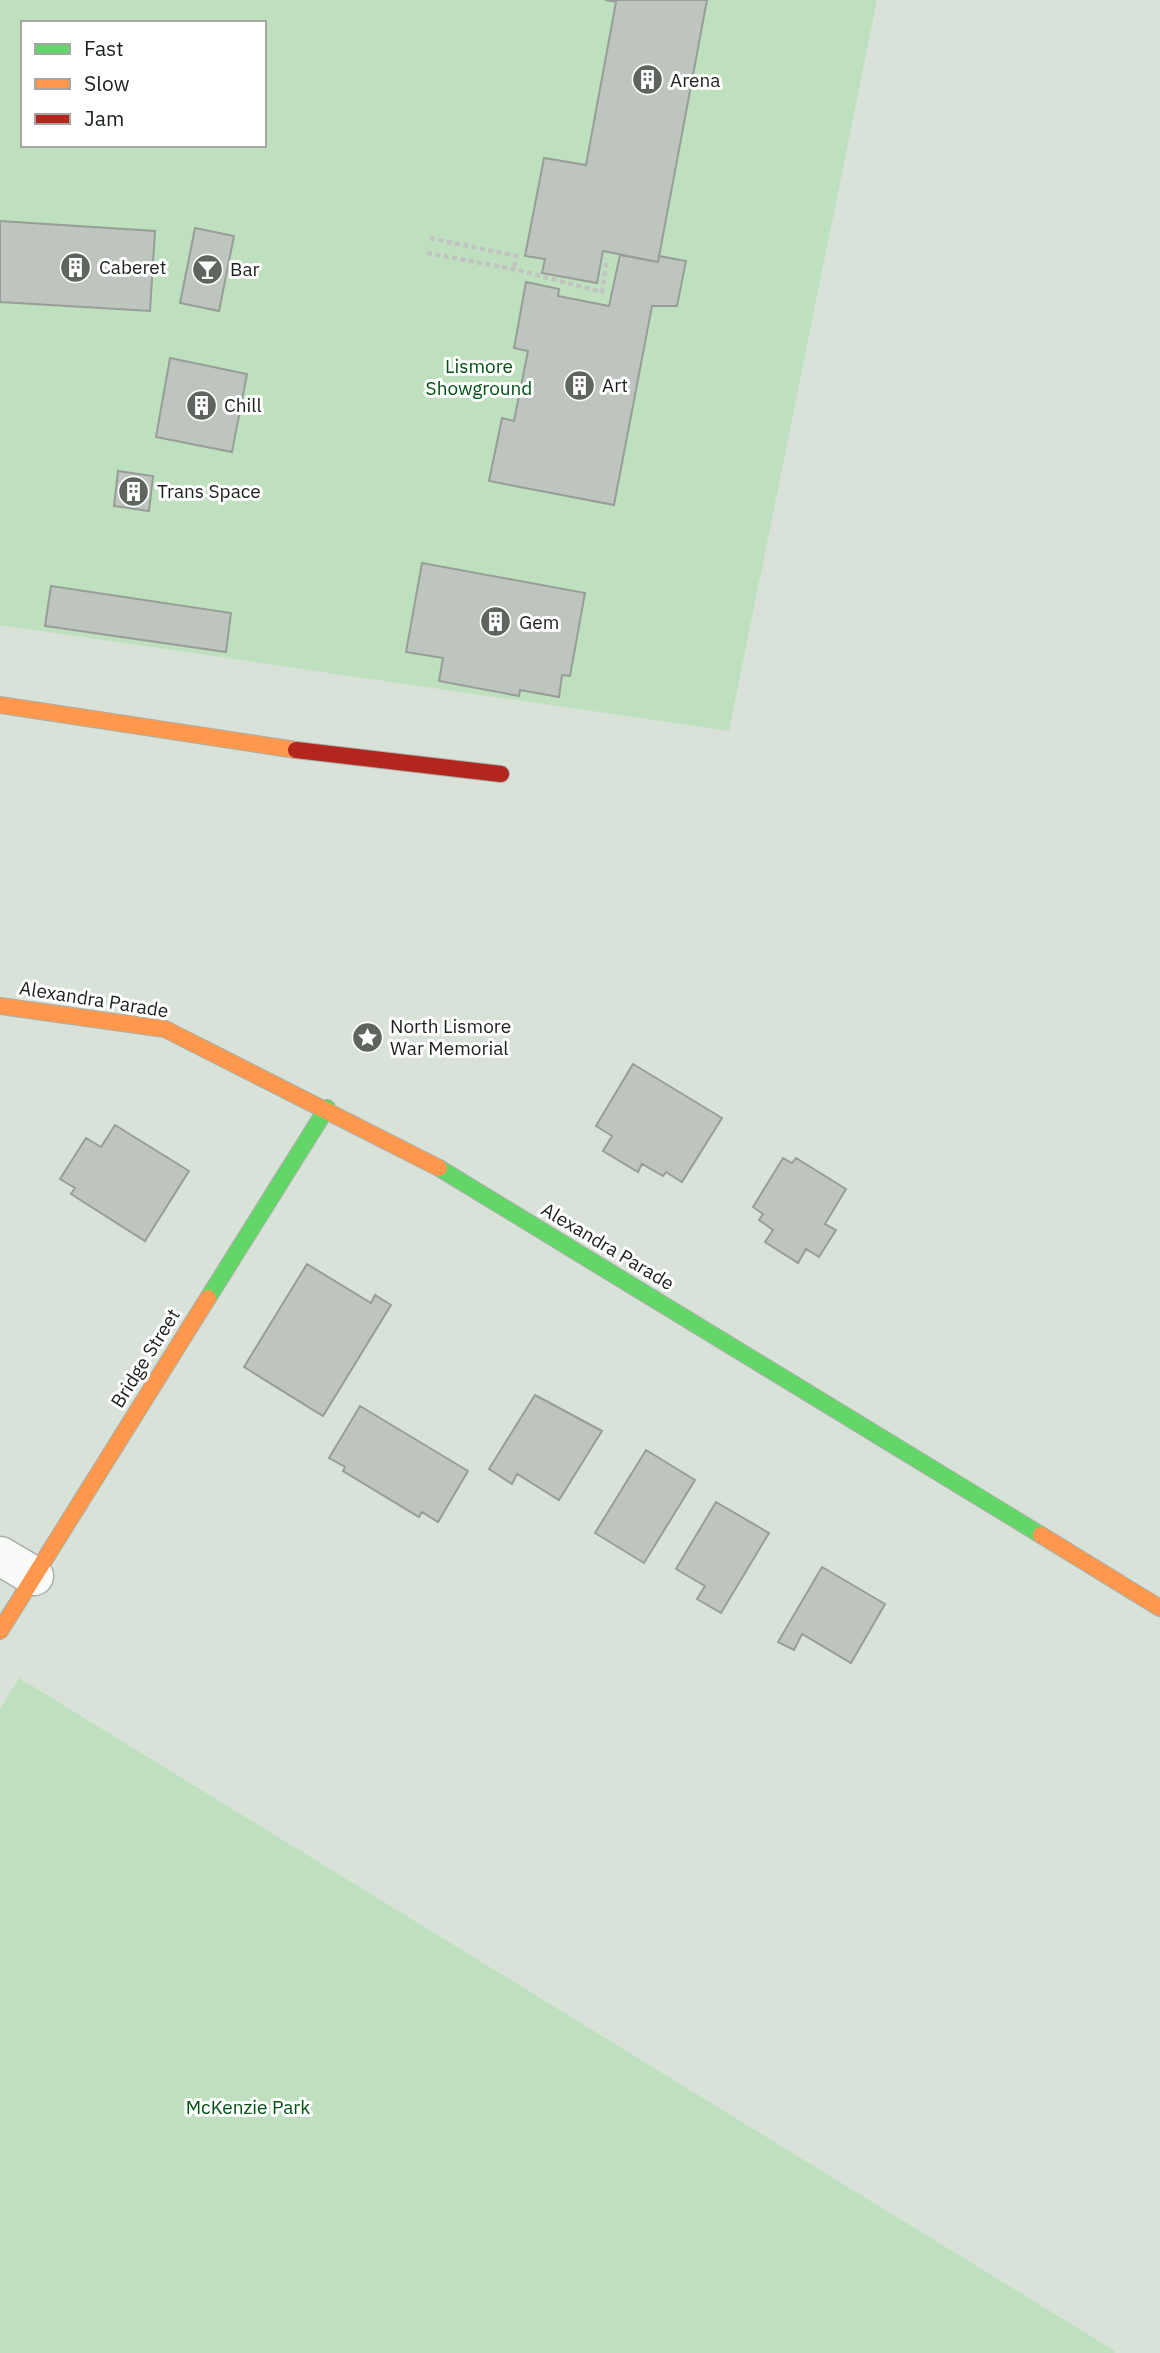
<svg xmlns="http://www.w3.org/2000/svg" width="1160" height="2353" font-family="'IBM Plex Sans',sans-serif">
<rect width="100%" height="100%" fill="#d9e2d9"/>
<path fill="#bfe0bf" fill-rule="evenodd" d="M0 0H877L729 731 0 625ZM23 23H264V145H23Z
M19 1678 1115 2351 1114 2353H0V1709Z"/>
<path fill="#bec5be" stroke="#979e97" stroke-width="2" d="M605 0H707L658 262 603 251 597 283 542 273 545 259 525 256 544 158 586 165 616 2Z
M0 221 155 231 150 311 0 302Z
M195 228 234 236 219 311 180 303Z
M620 255 658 262 659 256 686 261 677 306H652L614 505 489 481 502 418 514 421 528 351 514 348 526 282 559 289 558 296 609 306Z
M170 358 247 374 232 452 156 437Z
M118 471 153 476 149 511 114 506Z
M422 563 585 593 570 676 562 675 559 697 520 690 519 696 439 681 443 658 406 652Z
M51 586 231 613 226 652 45 626Z
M633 1064 722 1118 682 1182 666 1172 663 1176 642 1164 638 1172 603 1151 612 1136 596 1126Z
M115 1125 189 1171 145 1241 71 1194 75 1188 60 1179 86 1138 101 1147Z
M783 1158 792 1163 796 1158 846 1189 825 1224 836 1230 819 1257 806 1249 798 1263 765 1242 773 1230 759 1220 763 1214 753 1207Z
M307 1264 371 1303 375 1295 391 1305 323 1416 244 1367Z
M535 1395 602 1431 559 1500 517 1474 512 1484 489 1469Z
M360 1406 468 1471 438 1522 422 1512 419 1517 343 1471 345 1467 329 1458Z
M646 1450 695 1480 644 1563 595 1533Z
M716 1502 769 1533 721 1613 697 1599 705 1586 676 1569Z
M822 1567 885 1604 851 1663 802 1634 794 1650 778 1642Z"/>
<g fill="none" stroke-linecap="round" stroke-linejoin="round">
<defs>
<path id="street" d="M0 1556 34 1576"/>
<path id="fast" d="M439 1168 1041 1535
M208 1298 327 1108"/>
<path id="slow" d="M0 705 296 750
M0 1006 165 1029 439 1168
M1041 1535 1160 1608
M0 1631 208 1298"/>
<path id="jam" d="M296 750 501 774"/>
</defs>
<use href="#street" stroke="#a8afa8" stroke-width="41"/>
<use href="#fast" stroke="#a8afa8" stroke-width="18"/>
<use href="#slow" stroke="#a8afa8" stroke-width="18"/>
<use href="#jam" stroke="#a8afa8" stroke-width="18"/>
<path stroke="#c0c3c0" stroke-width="4.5" stroke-dasharray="5 3.5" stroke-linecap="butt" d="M430 238 516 256 514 269
M427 253 514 269 602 292 607 258"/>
<use href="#street" stroke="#f9fbf9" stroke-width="38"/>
<use href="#fast" stroke="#63d668" stroke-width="16"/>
<use href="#slow" stroke="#ff974d" stroke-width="16"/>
<use href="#jam" stroke="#b3261e" stroke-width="16"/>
</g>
<defs>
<symbol id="building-disc" viewBox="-11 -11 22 22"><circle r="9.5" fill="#5e655e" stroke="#fff"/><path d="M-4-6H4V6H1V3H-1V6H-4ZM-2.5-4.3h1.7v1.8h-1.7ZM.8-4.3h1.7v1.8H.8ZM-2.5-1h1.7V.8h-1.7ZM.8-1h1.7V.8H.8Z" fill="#fff"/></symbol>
<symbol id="bar-disc" viewBox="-11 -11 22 22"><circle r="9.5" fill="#5e655e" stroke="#fff"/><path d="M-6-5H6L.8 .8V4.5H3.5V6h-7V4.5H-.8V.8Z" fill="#fff"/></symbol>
<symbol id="sight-disc" viewBox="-11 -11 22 22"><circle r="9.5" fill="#5e655e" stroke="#fff"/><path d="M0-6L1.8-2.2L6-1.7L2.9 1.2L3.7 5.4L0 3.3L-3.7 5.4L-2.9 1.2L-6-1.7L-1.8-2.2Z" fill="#fff"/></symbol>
</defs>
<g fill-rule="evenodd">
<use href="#building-disc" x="630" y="62" width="35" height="35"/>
<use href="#building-disc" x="58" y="250" width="35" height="35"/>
<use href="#bar-disc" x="190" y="252" width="35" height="35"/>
<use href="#building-disc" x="562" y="368" width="35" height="35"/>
<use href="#building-disc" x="184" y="388" width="35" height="35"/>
<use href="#building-disc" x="116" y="474" width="35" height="35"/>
<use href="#building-disc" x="478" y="604" width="35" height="35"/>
<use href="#sight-disc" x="350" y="1020" width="35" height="35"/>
</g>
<g text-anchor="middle" stroke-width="6" stroke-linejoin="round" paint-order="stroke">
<g font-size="19" fill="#1b211b" stroke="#fff" text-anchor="start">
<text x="670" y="87">Arena</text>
<text x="99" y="274">Caberet</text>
<text x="230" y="276">Bar</text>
<text x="602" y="392">Art</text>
<text x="224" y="412">Chill</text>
<text x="157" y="498">Trans Space</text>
<text x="519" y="629">Gem</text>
<text x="390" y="1033">North Lismore<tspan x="390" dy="22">War Memorial</tspan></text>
</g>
<g font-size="19" fill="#015112" stroke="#fff">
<text x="479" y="373">Lismore<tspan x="479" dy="22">Showground</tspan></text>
<text x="248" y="2114">McKenzie Park</text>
</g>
<g font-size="19" fill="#1b211b" stroke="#fff">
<text transform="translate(94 999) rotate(9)" y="7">Alexandra Parade</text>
<text transform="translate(608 1246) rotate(31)" y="7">Alexandra Parade</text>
<text transform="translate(145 1358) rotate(-58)" y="7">Bridge Street</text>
</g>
</g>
<rect x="21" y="21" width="245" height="126" fill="#ffffff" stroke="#a4a6a4" stroke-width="2"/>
<rect x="35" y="44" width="35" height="10" fill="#63d668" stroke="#a4a6a4" stroke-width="2"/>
<text x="84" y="56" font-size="21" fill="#1b211b">Fast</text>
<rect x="35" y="79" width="35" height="10" fill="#ff974d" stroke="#a4a6a4" stroke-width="2"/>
<text x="84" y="91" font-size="21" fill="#1b211b">Slow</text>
<rect x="35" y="114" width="35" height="10" fill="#b3261e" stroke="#a4a6a4" stroke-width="2"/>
<text x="84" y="126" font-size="21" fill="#1b211b">Jam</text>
</svg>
